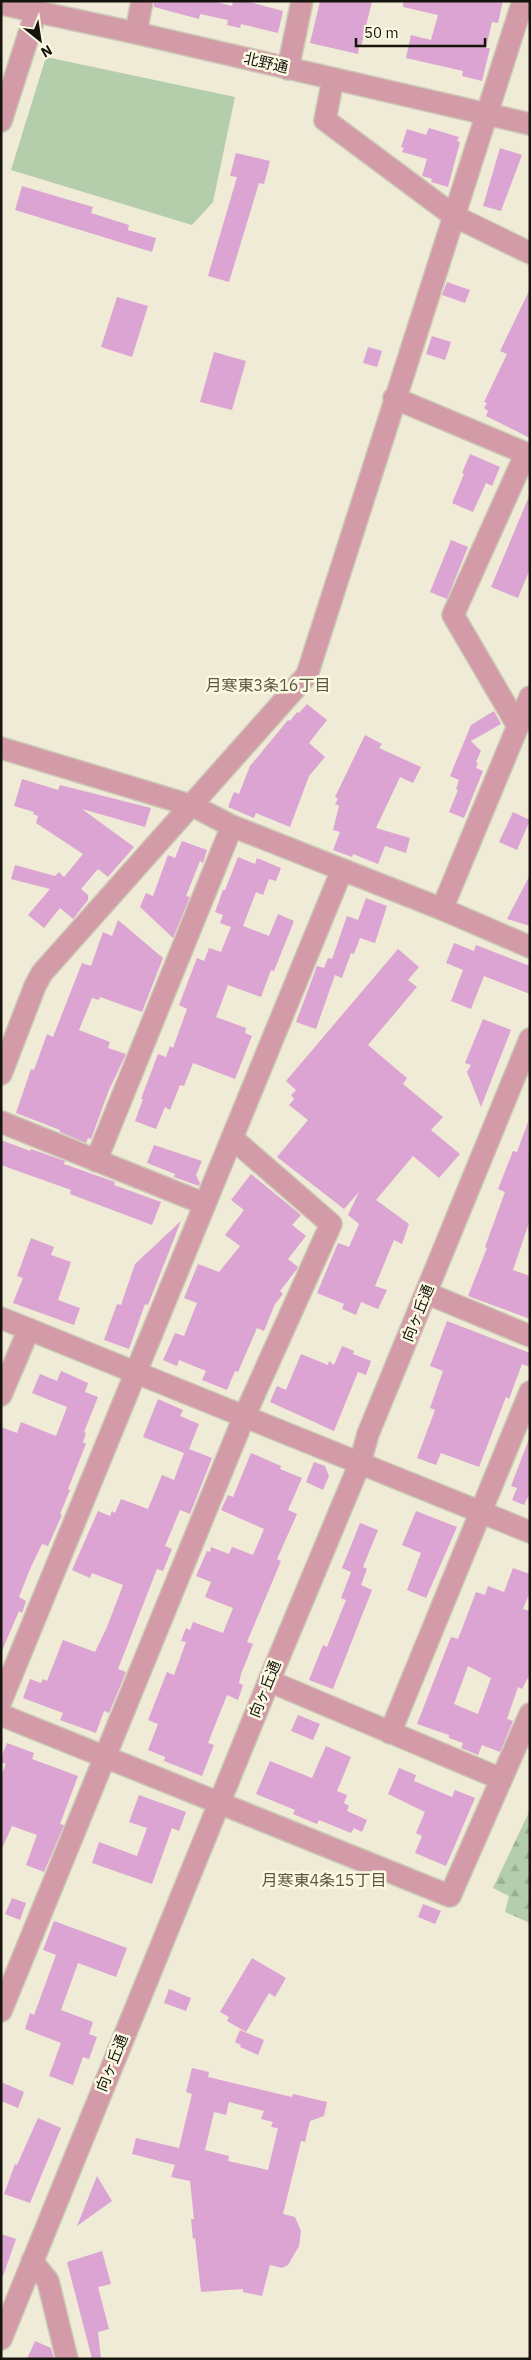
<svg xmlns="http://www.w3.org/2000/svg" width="531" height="2360" font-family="'IBM Plex Sans','Noto Sans JP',sans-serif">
<defs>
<pattern id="forest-firs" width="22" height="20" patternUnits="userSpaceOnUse" patternTransform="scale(1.25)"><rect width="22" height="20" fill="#b4cdab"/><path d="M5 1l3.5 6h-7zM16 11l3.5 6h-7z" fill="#9aaf92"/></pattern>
</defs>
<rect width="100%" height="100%" fill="#efebd6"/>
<path fill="#b4cdab" d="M46 57 235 97 213 202 192 225 11 170Z"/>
<path fill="url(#forest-firs)" d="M530 1810V1923L505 1912 509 1896 493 1888Z"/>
<path fill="#dba4d2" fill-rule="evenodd" d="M154 1H213L232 6 233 1H246L283 11 278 33 241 24 240 28 227 25 228 20 200 14 199 19 154 7Z
M320 1H372L361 47H359L358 54 310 43Z
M403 1H503L498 23 492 22 486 48H490L482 81 462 76 463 71 406 58 411 35 431 40 438 15 403 7Z
M429 128 459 137 457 141 460 142 448 187 431 182 432 179 422 176 427 159 402 152 404 148 401 147 407 129 426 135Z
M500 148 522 155 501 211 483 206Z
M236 153 270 161 264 184 259 183 229 282 208 276 237 177 230 176Z
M22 186 93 207 91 213 129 225 128 230 156 238 152 252 15 210Z
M447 282 470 290 465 303 442 295Z
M530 289V438L486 416 488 411 484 408 487 403 484 402 507 354 500 351Z
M117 297 148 306 132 357 101 347Z
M432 336 451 342 445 360 426 354Z
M368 347 382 351 377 367 363 363Z
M214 352 246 361 232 410 200 402Z
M470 454 500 467 492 486 486 483 473 512 452 503 464 474 462 473Z
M530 494V569L518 598 491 587Z
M451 540 468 547 447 599 430 592Z
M307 704 327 720 309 743 325 757 309 776 290 827 256 813 254 818 228 807 234 792 239 794 250 766 288 720 290 721 297 712 299 713Z
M494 711 501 724 471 741 481 751 476 762 478 763 476 768 483 771 464 818 449 812 458 790 456 789 459 780 450 776 471 725Z
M365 735 382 744 379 748 421 767 413 783 400 777 376 828 410 838 406 853 385 846 378 864 353 854 352 857 333 850 340 832 333 830 339 806 335 804 338 799 335 797Z
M22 779 58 790 60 785 151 808 145 827 82 809 134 847 108 877 98 869 81 889 88 895V900L73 919 60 908 44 928 28 915 50 889 11 879 15 865 55 876 59 872 64 877 83 854 36 823 38 816 33 814 34 812 14 806Z
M513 812 530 820 517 850 499 842Z
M182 841 207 850 203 863 200 861 186 896 190 897 173 938 140 907 146 893 153 896 168 855 175 858Z
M238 857 255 864 257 858 281 868 276 881 269 879 263 895 256 892 243 926 269 936 278 914 294 921 274 971 271 970 261 997 228 985 216 1017 246 1028 245 1033 252 1036 235 1079 193 1063 184 1086 180 1085 170 1110 165 1107 156 1129 135 1121 143 1099H141L158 1054 166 1057 170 1046 173 1048 187 1009 179 1005 197 958 204 961 209 948 221 952 231 927 220 923 223 915 215 912 223 890H225Z
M530 875V926L507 919Z
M366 898 387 906 375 943 360 938 354 954 351 953 342 978 335 975 316 1029 296 1022 317 966 324 968 328 958 332 959 347 916 358 920Z
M118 920 163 958 142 1012 100 997 99 1000 92 998 79 1030 110 1042 108 1048 126 1054 109 1090 91 1139 88 1138 86 1143 60 1132V1130L16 1113 31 1069 34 1070 47 1034 53 1037 82 963 91 966 103 932 112 936Z
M454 943 474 951 476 945 530 966V994L484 976 471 1009 451 1001 463 970 446 963Z
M398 949 419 967 408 980 417 987 368 1045 407 1078 403 1084 443 1117 431 1130 460 1154 439 1178 413 1156 376 1200 409 1224 402 1244 394 1240 375 1286 387 1290 378 1309 361 1302 356 1315 342 1309 344 1304 317 1293 338 1243 349 1247 359 1224 348 1215 359 1192 344 1209 277 1157 308 1120 289 1105 294 1099 291 1095 296 1090 286 1081Z
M483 1019 511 1030 481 1107 467 1072 471 1065 465 1063Z
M528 1122 530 1220 513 1270 530 1276V1319L468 1296 487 1248 485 1247 505 1192 498 1189 513 1151 517 1152Z
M1 1140 30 1151 31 1149 51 1156 65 1161 64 1164 115 1182 114 1185 161 1202 152 1225 70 1194 71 1190 1 1165Z
M154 1145 202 1161 196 1175 200 1183 199 1186 174 1177 175 1174 147 1163Z
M251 1174 301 1215 292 1225 306 1236 288 1259 298 1267 297 1269 280 1291 283 1294 275 1304 264 1331 257 1328 238 1372 235 1371 227 1390 202 1380 206 1371 179 1360 177 1366 163 1360 175 1333 184 1336 197 1303 184 1298 198 1264 219 1272 240 1246 225 1235 244 1210 231 1200Z
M181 1221 148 1305 145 1304 129 1349 104 1340 117 1304 121 1305 135 1264Z
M31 1238 54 1247 51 1255 71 1262 58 1300 80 1308 74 1325 13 1303 23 1278 17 1276Z
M447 1321 530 1353V1367L522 1364 509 1399 506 1397 479 1467 441 1453 436 1465 417 1458 435 1410 430 1408 443 1371 430 1366Z
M342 1346 354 1351 353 1354 371 1361 366 1375 358 1372 334 1431 270 1402 277 1386 286 1390 301 1354 328 1365 329 1361 334 1365Z
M61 1371 88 1383 85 1392 98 1397 84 1432 86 1433 83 1442 86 1444 68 1489 70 1490 60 1514 62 1515 48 1546 42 1544 30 1569 19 1597 26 1601 22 1613 19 1611 1 1653V1427L17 1433 21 1422 56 1436 67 1407 32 1393 40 1374 57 1381Z
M158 1399 183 1410 180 1416 199 1424 189 1449 212 1458 190 1514 180 1510 165 1546 172 1549 163 1571 157 1569 118 1669 126 1672 109 1713 104 1711 96 1733 60 1720 63 1713 23 1698 30 1679 41 1683 43 1679 47 1681 63 1640 95 1652 107 1627 123 1585 92 1573 90 1578 72 1570 98 1511 110 1516 112 1511 115 1513 121 1499 148 1509 162 1475 174 1480 184 1453 143 1437Z
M529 1439 530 1493 524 1505 512 1500 517 1488 511 1486Z
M251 1453 281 1466 280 1469 302 1478 288 1510 297 1514 277 1559 281 1561 247 1642 253 1644 241 1674 239 1683 243 1685 238 1700 227 1695 208 1743 214 1745 202 1776 164 1761 165 1757 148 1750 158 1724 148 1720 167 1672 174 1675 186 1642 181 1641 186 1628 190 1630 193 1622 223 1633 233 1608 205 1597 211 1582 196 1576 207 1551 210 1552 211 1547 229 1554 232 1547 253 1555 264 1529 221 1510 228 1495 233 1497Z
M314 1462 325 1466 329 1476 323 1490 306 1482Z
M416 1511 457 1527 426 1598 407 1590 421 1553 402 1545Z
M360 1523 378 1530 363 1567 367 1569 361 1585 372 1590 333 1689 309 1680 323 1645 327 1647 346 1600 341 1598 351 1572 342 1568Z
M513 1568 530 1574V1592L523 1609 530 1611V1674L522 1689 518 1687 507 1719 513 1721 500 1752 482 1745 478 1755 461 1748 463 1743 449 1738V1735L417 1724 451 1637 458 1639 476 1592 485 1595 488 1586 504 1592ZM468 1666 491 1678 478 1714 454 1704Z
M298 1715 320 1724 313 1740 291 1731Z
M7 1743 34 1753 32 1759 78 1776 60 1824 64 1825 44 1872 26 1865 37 1835 12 1826 1 1851V1775L6 1764 1 1762V1758Z
M326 1746 351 1757 337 1791 347 1795 344 1803 349 1806 347 1811 367 1820 362 1832 354 1828 351 1833 319 1820 317 1824 293 1814 295 1810 256 1794 270 1761 312 1778Z
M399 1768 416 1775 414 1781 452 1797 455 1790 475 1798 446 1866 415 1853 422 1836 416 1833 425 1812 388 1794Z
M139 1795 186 1812 179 1831 172 1828 152 1884 92 1863 99 1842 137 1856 147 1828 129 1822Z
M12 1898 26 1903 20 1920 5 1914Z
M423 1904 441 1911 435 1924 418 1917Z
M54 1921 127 1948 116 1977 78 1963 61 2010 93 2022 89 2034 97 2037 89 2059 83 2057 73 2085 49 2076 61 2043 25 2029 30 2013 34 2015 56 1955 43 1950Z
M252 1958 286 1978 275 1997 269 1993 246 2032 227 2021 229 2017 220 2012Z
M169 1989 191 1998 186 2011 164 2003Z
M240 2030 264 2040 258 2055 240 2047 241 2045 235 2042Z
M192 2068 209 2072 208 2077 292 2097 293 2094 327 2102 324 2116 310 2121 305 2142 301 2141 283 2214 295 2217 301 2231 299 2246 288 2265 282 2268 270 2265 262 2296 243 2292V2289L201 2292 195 2238 193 2239 191 2219H194L190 2181 171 2177 175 2165 132 2154 136 2138 179 2148 192 2094 186 2092ZM229 2102 264 2111 261 2119 273 2122 271 2127 278 2128 268 2170 228 2161 229 2156 205 2150 214 2112 226 2115Z
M1 2082 24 2092 18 2108 1 2101Z
M38 2118 61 2128 30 2203 4 2194 15 2164 17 2165Z
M97 2176 112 2201 77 2226Z
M1 2234 16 2239 3 2276H1Z
M102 2251 111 2284 98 2287 109 2329 98 2332 101 2359H92L67 2262Z
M35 2341 51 2348 54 2359H27Z"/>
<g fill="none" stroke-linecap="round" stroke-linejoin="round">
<defs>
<path id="minor" d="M1 4 136 33 530 124
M136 33 142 1
M288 69 302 1
M333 79 325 120 454 216 530 253
M1 121 36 12
M394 398 530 455
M518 726 453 615 526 453
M1 748 193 806 232 826 442 909 530 947
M442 909 530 697
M1 1074 35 986 42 973 307 675 523 1
M1 1122 205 1204
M96 1161 232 826
M426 1293 530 1336
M1 1318 530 1532
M1 1395 29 1329
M269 1681 501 1779
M1 1701 342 870
M1 1715 450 1896 530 1714
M390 1733 530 1392
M1 2011 244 1417 331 1224 232 1138
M32 2261 48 2281 67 2359
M1 2339 269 1681 360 1463 368 1434 530 1039"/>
</defs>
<use href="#minor" stroke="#ccc9b6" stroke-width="24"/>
<use href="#minor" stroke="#d29ba7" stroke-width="21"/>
</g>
<g text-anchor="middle" stroke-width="5" stroke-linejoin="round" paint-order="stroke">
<g font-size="15" fill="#16150d" stroke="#fcf9e3">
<text transform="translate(266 63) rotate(13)" y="5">北野通</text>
<text transform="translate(418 1313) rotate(-68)" y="5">向ヶ丘通</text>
<text transform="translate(265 1689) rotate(-68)" y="5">向ヶ丘通</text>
<text transform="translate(112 2063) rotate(-68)" y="5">向ヶ丘通</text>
</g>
<g font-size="16" fill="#5a5745" stroke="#fcf9e3">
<text x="268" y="691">月寒東3条16丁目</text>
<text x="324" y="1886">月寒東4条15丁目</text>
</g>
</g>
<rect width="531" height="2360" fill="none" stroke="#16150d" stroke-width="5"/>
<g transform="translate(40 40) rotate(150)" stroke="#fcf9e3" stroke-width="4" paint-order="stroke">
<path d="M0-4L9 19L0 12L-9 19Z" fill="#16150d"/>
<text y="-8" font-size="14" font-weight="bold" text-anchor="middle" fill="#16150d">N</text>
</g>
<path d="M356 38v8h129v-8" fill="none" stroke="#16150d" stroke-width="2.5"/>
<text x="364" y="38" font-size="15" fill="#16150d" stroke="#fcf9e3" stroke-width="4" paint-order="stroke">50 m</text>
</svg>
